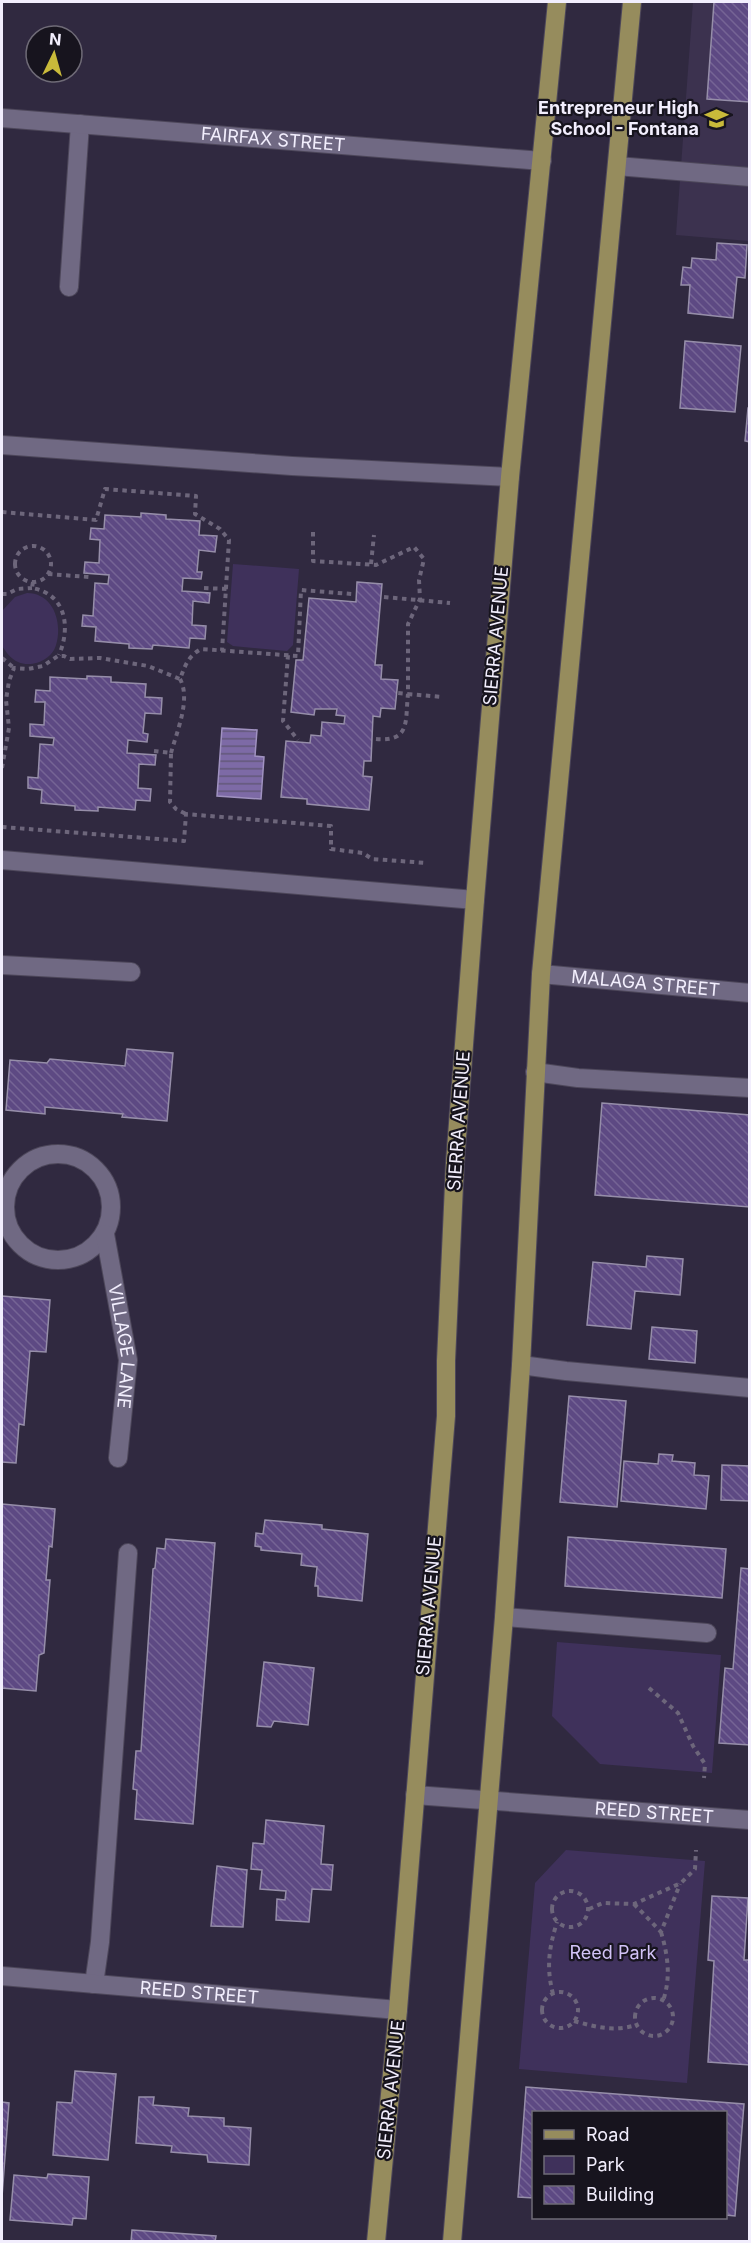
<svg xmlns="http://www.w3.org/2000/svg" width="751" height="2243" font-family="Inter,sans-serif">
<defs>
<pattern id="water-rules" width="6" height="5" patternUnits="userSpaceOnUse" patternTransform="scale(1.5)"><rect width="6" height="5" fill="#7d6aa6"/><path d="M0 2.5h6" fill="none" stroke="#635879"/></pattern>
<pattern id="building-back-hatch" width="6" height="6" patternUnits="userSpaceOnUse" patternTransform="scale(1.5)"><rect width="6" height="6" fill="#5d4983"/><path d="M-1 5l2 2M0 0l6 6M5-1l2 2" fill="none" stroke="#756495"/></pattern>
</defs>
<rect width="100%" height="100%" fill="#302940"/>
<path fill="#3c324f" d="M693 2H749V241L676 235Z"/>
<path fill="#3f315b" d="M233 564 299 569 293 645 287 651 233 646 227 642Z
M27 593C53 593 63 622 56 645 52 660 32 668 18 662 11 659 6 652 2 646V611L15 597Z
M557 1642 721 1655 712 1773 600 1764 552 1716Z
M566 1850 705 1861 687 2083 519 2069 535 1883Z"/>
<path fill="url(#water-rules)" stroke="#a092c0" stroke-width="1.5" d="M222 728 257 730 255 756 264 757 261 799 217 796Z"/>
<path fill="url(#building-back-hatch)" stroke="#968ea9" stroke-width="1.5" d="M714 2H750V102L707 99Z
M717 243 747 245 745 278 737 277 733 318 688 313 690 285H681L683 267 691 268 692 258 716 260Z
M685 341 741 346 735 412 680 408Z
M748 408H750V442L745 441Z
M141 513 166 515V519L200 521 199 535 217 536 215 552 199 550 197 572H202L201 579 183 578 182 591 210 593 209 603 193 601 192 625 206 626 205 639 190 638 189 648 153 645 152 649 129 648V644L95 641 96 627 82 626 83 615 93 616 95 583 108 584 109 575 84 573 85 562 99 563 100 540 90 539 91 528 104 529 105 515 141 517Z
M357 582 382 584 375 665H382L381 679 398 680 395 709 381 708 380 717 373 716 371 761H364L363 776 372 777 369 810 307 804V799L281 797 286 741 310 743 311 735 321 736 322 722 344 724 345 716 336 715 337 709H315L314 715 291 712 296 660H303L309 598 356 602Z
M87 676 111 677V682L146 684 145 697 162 698 161 714 145 713 143 733 148 734 147 742 128 740 127 753 156 755 155 765 139 764 138 788 151 789 150 801 136 800 135 810 98 807V811L75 810V806L41 803 42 790 28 788V777L38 778 40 744 53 745 54 738 30 736V724L44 725 45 702H35L36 690 50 691V677L87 679Z
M127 1049 173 1053 167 1121 122 1117 123 1114 45 1107V1114L6 1110 10 1060 47 1063 50 1059 125 1066Z
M602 1103 750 1115V1207L595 1195Z
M647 1256 683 1259 680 1295 635 1291 631 1329 587 1325 593 1262 646 1267Z
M2 1296 50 1300 46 1352 30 1351 24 1425 19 1424 16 1463 2 1462Z
M652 1327 697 1331 695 1363 649 1359Z
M569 1396 626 1401 617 1507 560 1502Z
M659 1454 673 1455 672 1461 695 1463 694 1475 709 1476 706 1509 621 1501 624 1461 658 1464Z
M722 1465 750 1466V1501L721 1500Z
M2 1504 55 1509 52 1547 49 1546 46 1580H50L44 1653 39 1655 36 1691 2 1688Z
M265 1520 322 1525V1529L368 1534 362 1601 318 1596V1586H315L317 1567 301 1565 302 1554 261 1550V1547L255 1546 256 1533 263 1534Z
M568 1537 726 1549 722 1598 565 1586Z
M166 1539 215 1543 193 1824 135 1819 137 1790 133 1789 136 1751H141L153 1569 155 1568 157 1548 165 1549Z
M741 1568 750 1569V1745L719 1743 725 1668 733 1669Z
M264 1662 314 1668 308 1725 274 1721 271 1727 257 1726Z
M266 1820 324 1826 321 1864 333 1865 331 1890 312 1889 309 1922 276 1920 277 1899 285 1900 286 1891 260 1889 262 1870 251 1869 253 1843 264 1844Z
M217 1866 247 1870 243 1927 211 1926Z
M712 1896 748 1898 744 1960H750V2065L708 2062 714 1961 708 1960Z
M75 2071 116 2074 108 2160 53 2155 57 2102 72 2103Z
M526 2087 744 2104 735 2216 726 2215V2112H534V2198L518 2197Z
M139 2097H154L153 2105 189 2108 188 2116 224 2118V2126L251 2128 249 2165 208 2162 207 2155 171 2152 172 2146 136 2143Z
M2 2102 9 2103 2 2197Z
M48 2174 89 2177 86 2219 73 2218 72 2225 10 2220 14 2175 47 2178Z
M132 2230 216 2236 215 2242H131Z"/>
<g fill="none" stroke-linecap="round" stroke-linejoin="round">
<defs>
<path id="lane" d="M617 166 750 177
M69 287 80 124
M2 445 292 466 510 477
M2 860 475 900
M2 965 131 972
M535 1072 578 1078 750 1088
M521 1365 566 1371 750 1388
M504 1617 707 1633
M94 1984 100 1942 128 1553"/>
<g id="street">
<path id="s1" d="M2 118 542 161"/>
<path id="s2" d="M541 974 750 993"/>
<circle cx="58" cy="1207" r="53"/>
<path id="s3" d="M105 1234 128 1360 118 1458"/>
<path id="s4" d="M415 1795 750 1820"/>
<path id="s5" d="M2 1976 398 2010"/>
</g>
<path id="primary" d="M376 2242 398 2010 446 1416V1361L455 1163 475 900 510 477 557 2
M452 2242 504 1617 521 1365 541 974 632 2"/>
</defs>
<use href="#lane" stroke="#4d475a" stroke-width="20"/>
<use href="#street" stroke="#4d475a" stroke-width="20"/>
<use href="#primary" stroke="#4d475a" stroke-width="20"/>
<path stroke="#6d667b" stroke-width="4" stroke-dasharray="4.5 4.5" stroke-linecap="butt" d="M2 512 96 520 105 489 196 496 195 514 220 529 229 540 222 651
M313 532V561L376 565 414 547 424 559 419 580 420 599 408 624V694L442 697
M15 564a18 18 0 1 1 36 0a18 18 0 1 1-36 0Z
M371 564 374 535
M48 574 89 577
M33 582 32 588C66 594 71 627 59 655
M204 588 227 589
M2 594H7L17 589 32 588
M384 597 450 603
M288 655 283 721 298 740
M2 658 14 668
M376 739C411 742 405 721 408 694L398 693
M154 751 171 753 170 802 176 809 186 814
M171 753C177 731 191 699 180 679
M2 768 9 728 6 700 9 681 14 668 28 669 43 666 58 656H64L70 659 100 658 148 666 180 679C185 666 188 656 201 649L298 656 301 590 352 594
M2 827 184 841 186 814 331 826V849L363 853 372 859 427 863
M649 1688 678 1713 693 1746 705 1764 704 1778
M552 1909a18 18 0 1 1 36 0a18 18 0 1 1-36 0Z
M634 1904 661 1932 680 1884
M589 1909 603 1903 634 1904 681 1883 695 1869 696 1850
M661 1932C668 1956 671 1977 663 2001
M542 2010a18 18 0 1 1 36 0a18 18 0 1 1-36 0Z
M553 1994C546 1967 549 1948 557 1922
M635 2017a19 19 0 1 1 38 0a19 19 0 1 1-38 0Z
M574 2021C596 2027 614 2032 636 2025"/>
<use href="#lane" stroke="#706983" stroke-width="18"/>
<use href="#street" stroke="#706983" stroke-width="18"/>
<use href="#primary" stroke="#968c5d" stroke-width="18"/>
</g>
<defs>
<symbol id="school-bare" viewBox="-9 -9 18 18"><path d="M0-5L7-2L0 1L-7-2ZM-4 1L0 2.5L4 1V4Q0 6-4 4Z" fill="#c9ba3a" stroke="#17141e" stroke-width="2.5" paint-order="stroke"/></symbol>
</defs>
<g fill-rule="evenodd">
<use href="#school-bare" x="700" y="102" width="33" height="33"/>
</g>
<g text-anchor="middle" stroke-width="4.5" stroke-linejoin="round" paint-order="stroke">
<g font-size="18" font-weight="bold" fill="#f2eefd" stroke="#17141e" text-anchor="end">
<text x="699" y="114">Entrepreneur High<tspan x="699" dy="21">School - Fontana</tspan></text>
</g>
<g font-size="18" fill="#f2eefd" stroke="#17141e">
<text dy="6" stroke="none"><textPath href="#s1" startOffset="272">FAIRFAX STREET</textPath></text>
<text transform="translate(496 636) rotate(-85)" y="6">SIERRA AVENUE</text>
<text dy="6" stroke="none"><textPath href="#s2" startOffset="105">MALAGA STREET</textPath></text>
<text transform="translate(459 1121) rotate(-86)" y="6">SIERRA AVENUE</text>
<text dy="6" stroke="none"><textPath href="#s3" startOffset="114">VILLAGE LANE</textPath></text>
<text transform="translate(429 1606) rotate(-85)" y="6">SIERRA AVENUE</text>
<text dy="6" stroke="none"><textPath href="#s4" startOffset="240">REED STREET</textPath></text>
<text dy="6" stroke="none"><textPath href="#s5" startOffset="198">REED STREET</textPath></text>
<text transform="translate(391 2090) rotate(-84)" y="6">SIERRA AVENUE</text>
</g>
<g font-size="18" fill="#d2c3f7" stroke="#17141e">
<text x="613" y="1959">Reed Park</text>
</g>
</g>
<rect width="751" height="2243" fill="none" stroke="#f2eefd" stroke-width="6"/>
<rect x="532" y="2111" width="195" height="108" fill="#17141e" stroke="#6f6b77" stroke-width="1.5"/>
<rect x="544" y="2130" width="30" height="9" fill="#968c5d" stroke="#6f6b77" stroke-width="1.5"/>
<text x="586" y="2141" font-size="18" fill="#f2eefd">Road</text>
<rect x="544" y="2156" width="30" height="18" fill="#3f315b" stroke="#6f6b77" stroke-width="1.5"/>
<text x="586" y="2171" font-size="18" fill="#f2eefd">Park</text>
<rect x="544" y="2186" width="30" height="18" fill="url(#building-back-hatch)" stroke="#6f6b77" stroke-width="1.5"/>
<text x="586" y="2201" font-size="18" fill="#f2eefd">Building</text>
<g transform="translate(54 54) rotate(5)"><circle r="28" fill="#17141e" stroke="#6f6b77" stroke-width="1.5"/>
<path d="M0-4.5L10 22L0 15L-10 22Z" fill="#c9ba3a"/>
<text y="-9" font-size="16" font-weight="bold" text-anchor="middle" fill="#f2eefd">N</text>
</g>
</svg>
